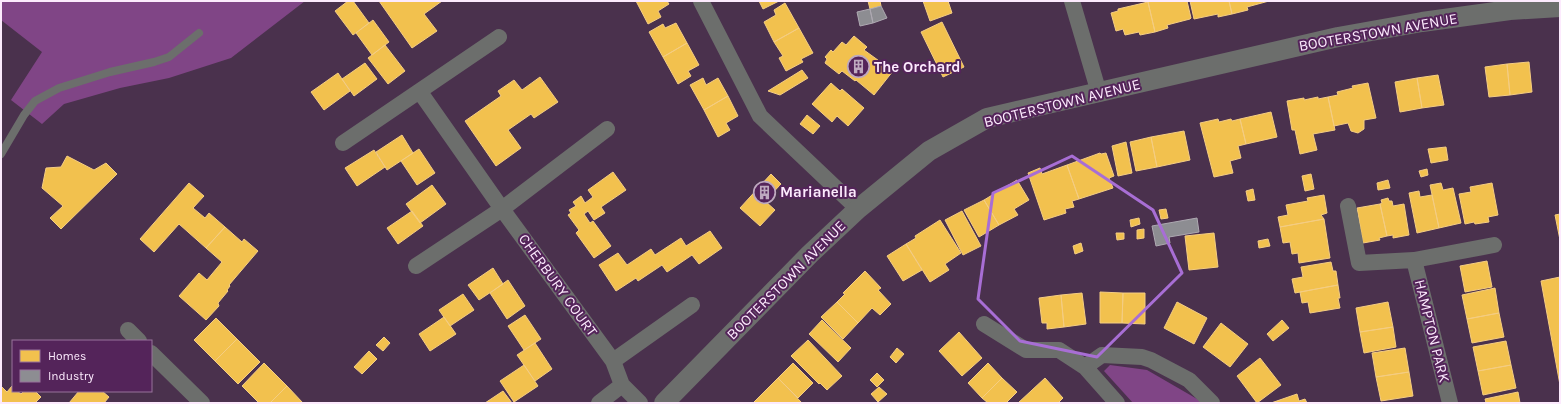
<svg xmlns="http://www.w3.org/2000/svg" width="1561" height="404" font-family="Karla,sans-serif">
<rect width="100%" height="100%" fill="#4a314d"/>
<path fill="#804586" d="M1 1H305L231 58 169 78 120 88 64 104 42 124 11 100 42 52 1 20Z
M1110 365 1147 370 1204 403H1133L1104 371Z"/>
<path fill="#f2c14e" stroke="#f5cd82" d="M348 1H353L369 23 353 35 335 11Z
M379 1H442L424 14 437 31 412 48Z
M636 1H667L669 4 658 11 661 17 648 24Z
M759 1H779L763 9Z
M868 1H880L881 6 870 9Z
M923 1H948L952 13 930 21Z
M1151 1H1187L1191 18 1190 19 1167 25 1168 28 1155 32 1148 2Z
M1190 1H1229L1232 14 1218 17V14L1194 19Z
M1229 1H1269L1247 7 1248 10 1232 14Z
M1148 2 1155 32 1140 35 1139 32 1125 35 1123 29 1116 31 1111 13 1118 11V9Z
M785 3 799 28 774 42 764 22 776 15 774 10Z
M373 20 389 42 372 55 356 33Z
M942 22 964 67 943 77 921 32Z
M676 23 687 43 663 57 649 32 663 24 665 28Z
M799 28 813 53 801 59 803 62 786 71 779 58 783 56 774 42Z
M854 36 867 47 864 50 893 71 874 95 856 80 855 81 842 71 839 74 825 63 827 59 825 57 831 50 833 52 842 42 846 45Z
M687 43 699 65 688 71 691 76 678 84 663 57Z
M385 45 405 71 388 84 368 58Z
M1529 62 1532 92 1510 95 1507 64Z
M365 63 377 79 354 96 342 79Z
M1507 64 1510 95 1489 97 1485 67Z
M802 70 808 78 780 95 768 91Z
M338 73 350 91 324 110 311 92Z
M1438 75 1444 105 1422 108 1417 78Z
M540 77 558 102 534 118 531 114 508 130 521 148 496 166 465 121 501 96 498 91 514 80 522 90Z
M703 78 706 85 718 78 728 96 704 110 690 85Z
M1417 78 1422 108 1400 112 1395 82Z
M831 83 840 91 842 89 864 108 848 126 837 116 832 122 812 104Z
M1368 83 1376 118 1364 120V129L1358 133 1351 131 1348 123 1334 126 1328 97 1338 95 1337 92 1353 88 1352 86Z
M728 96 738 116 726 123 730 130 718 137 704 110Z
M1318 97V99L1328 97 1335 130 1313 134 1317 150 1300 154 1295 130H1292L1287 101 1304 98V100Z
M1271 112 1277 137 1246 144 1240 119Z
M807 115 820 126 813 134 800 124Z
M1218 119 1219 122 1231 119 1232 121 1240 119 1246 144 1238 146 1241 158 1230 161 1233 173 1214 177 1200 123Z
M1184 131 1190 160 1157 167 1151 137Z
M402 135 413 153 387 170 376 152Z
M1151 137 1157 167 1136 171 1130 142Z
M1126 142 1132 173 1118 176 1112 146Z
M1446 147 1448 160 1431 163 1428 149Z
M419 149 435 173 417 185 401 161Z
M374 150 385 167 357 186 345 168Z
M1100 153 1101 154 1106 153 1114 176 1109 178 1113 188 1079 199 1067 165Z
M67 156 94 170 106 163 117 174 61 229 50 218 63 206 42 188 46 168 61 167Z
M1067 165 1079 199 1072 201 1074 207 1065 209 1066 213 1044 220 1028 173 1040 168 1042 174Z
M1427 169 1428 175 1421 177 1419 171Z
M613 172 626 190 601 207 605 213 594 220 588 211 584 214 590 223 593 221 611 246 594 258 576 233 579 230 568 215 571 213 569 210 576 206 573 202 581 196 585 203 593 197 588 190Z
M771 174 781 184 765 201 775 210 760 226 740 208Z
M1311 174 1314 189 1305 191 1302 176Z
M1017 180 1029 200 1014 209 1018 215 999 225 984 200Z
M1388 180 1390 188 1378 190 1377 183Z
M189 183 204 196 193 208 205 218 209 213 225 227 206 248 179 224 154 252 140 239Z
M1441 183 1443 190 1453 188 1461 223 1439 228 1430 185Z
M1492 183 1498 215 1488 217 1489 222 1475 224 1474 222 1465 224 1459 194 1471 192 1470 187Z
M432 185 446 204 420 223 406 204Z
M1253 189 1255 200 1248 201 1246 191Z
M1419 191 1420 197 1432 195 1439 228 1417 233 1409 193Z
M1324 195 1327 213 1321 215 1324 219 1280 227 1278 217 1288 215 1286 205 1308 201 1307 198Z
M1388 198 1389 201H1392L1393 206 1404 204 1409 235 1393 238V235L1387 236 1380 204 1382 203 1381 200Z
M984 200 999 225 979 237 964 210Z
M1380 204 1387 236 1379 238 1380 240 1363 243 1357 208Z
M1166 209 1168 218 1161 219 1159 210Z
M412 211 423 226 398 244 387 228Z
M962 211 981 246 963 255 945 220Z
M1560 214V240L1555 215Z
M1139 218 1140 224 1131 227 1130 220Z
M1324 219 1330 258 1299 263 1298 253 1292 254 1290 242 1283 243 1280 227Z
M940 220 961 253 945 264 949 270 930 282 906 244 916 238 915 236Z
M225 227 242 242 244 239 258 251 229 285 230 286 227 290 228 291 218 303 219 306 206 320 179 296 199 273 207 280 222 262 206 248Z
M1144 229V238L1137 239V230Z
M710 231 722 248 699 264 692 255 667 272 662 265 638 281 636 278 616 291 599 265 618 253 627 265 651 249 655 255 681 238 686 246Z
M1116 233H1124V239L1117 240Z
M1214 233 1218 267 1189 270 1185 236Z
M1268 239 1270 246 1259 248 1258 241Z
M1081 243 1083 251 1075 254 1073 246Z
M906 244 922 270 903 281 887 256Z
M1487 261 1492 287 1465 292 1460 266Z
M1331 262 1333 271H1336L1338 285 1295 293 1292 279 1303 277 1301 267Z
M493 268 503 284 479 300 468 285Z
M865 271 881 288 878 290 891 304 880 315 872 308 858 323 837 302 845 294 843 293Z
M1560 277V385L1541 281Z
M508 280 525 306 507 319 490 293Z
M1338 285 1340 298H1338L1340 308 1310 313 1308 302 1302 303 1300 292Z
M1495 288 1499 313 1467 319 1462 295Z
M1100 292 1123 293 1122 323H1100Z
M1082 293 1086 324 1064 327 1061 295Z
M1123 293H1145V324L1122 323Z
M463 294 474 310 450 326 439 310Z
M1061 295 1064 327 1047 329V323H1042L1039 298Z
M837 302 858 323 843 339 821 317Z
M1177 302 1207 318 1194 344 1164 328Z
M1388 302 1393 327 1360 332 1356 308Z
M1499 313 1504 337 1472 343 1467 319Z
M525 315 541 339 524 350 508 326Z
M444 317 456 334 430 351 419 334Z
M216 318 237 339 215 361 194 340Z
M822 320 851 348 838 362 809 334Z
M1282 320 1289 328 1273 341 1267 334Z
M1221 323 1248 344 1230 367 1203 347Z
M1393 327 1396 347 1364 353 1360 332Z
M959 332 982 358 962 376 939 351Z
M384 337 390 343 383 351 376 345Z
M237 339 260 362 238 384 215 361Z
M808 340 842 376 827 390 820 383 819 384 791 356Z
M1506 341 1511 365 1478 371 1473 347Z
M535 343 552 369 535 381 517 355Z
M897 348 904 354 896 363 890 357Z
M1405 348 1409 372 1376 377 1372 353Z
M369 351 377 359 362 374 354 367Z
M1260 358 1281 385 1257 403 1237 376Z
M264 363 287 386 270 403H259L242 386Z
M793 363 813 383 798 398 778 378Z
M988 363 1002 378 982 398 968 383Z
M524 365 538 386 514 402 500 381Z
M1511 365 1516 388 1483 395 1478 371Z
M1409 372 1413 396 1381 401 1376 377Z
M877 373 884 380 877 387 870 380Z
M778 378 802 403H753Z
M1002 378 1017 392 1006 403H988L982 398Z
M1045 378 1063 398 1058 403H1018Z
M1 386 7 392 12 386 13 391H17L21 394 24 391H35L41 397 35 403H1Z
M287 386 303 403H270Z
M879 387 887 394 878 402 871 394Z
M79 391H102L109 397 104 403H69Z
M503 391 512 403H485Z
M1518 392 1520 403H1486L1485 399Z
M1297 394 1299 401 1305 399 1307 403H1271Z"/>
<path fill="#8d8d92" stroke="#aea9b2" d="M881 6 887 18 873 23 870 9Z
M870 9 873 23 860 26 857 12Z
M1197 218 1199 232 1169 237 1170 243 1156 246 1152 226Z"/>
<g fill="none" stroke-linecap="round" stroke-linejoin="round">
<path stroke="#6c6e6c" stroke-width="8" d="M1 154 24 115 35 101 59 88 110 72 154 62 169 57 199 33"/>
<path stroke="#6c6e6c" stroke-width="16" d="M701 1 760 116 858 209
M1072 1 1099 93
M420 92 502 209 613 361 622 385 640 403
M343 143 499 37
M1348 206 1359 263 1414 260 1494 245
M1414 260 1450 403
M416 266 502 209 607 129
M984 324 1026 350H1059L1085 367 1102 355 1142 357 1151 360 1189 380 1212 403
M128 330 139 341
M151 353 202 403
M613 361 692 305
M1085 367 1117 403
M599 403 622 385"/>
<path stroke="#6c6e6c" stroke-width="20" d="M664 403 810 254 858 209 929 151 987 118 1338 37 1422 22 1510 10 1560 7"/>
</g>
<path fill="none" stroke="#a86ed5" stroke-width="3" stroke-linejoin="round" d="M1072 156 1153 210 1182 273 1097 357 1020 341 978 299 993 193Z"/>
<defs>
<symbol id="building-ring" viewBox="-11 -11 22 22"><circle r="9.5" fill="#54245a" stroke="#bea9bf" stroke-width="1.5"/><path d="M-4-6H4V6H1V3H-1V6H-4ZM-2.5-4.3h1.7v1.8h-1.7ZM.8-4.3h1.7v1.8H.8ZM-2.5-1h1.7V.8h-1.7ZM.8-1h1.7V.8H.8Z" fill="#bea9bf"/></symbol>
</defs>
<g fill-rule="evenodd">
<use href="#building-ring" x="846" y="54" width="25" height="25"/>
<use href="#building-ring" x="752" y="180" width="25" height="25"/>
</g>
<g text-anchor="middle" stroke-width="4" stroke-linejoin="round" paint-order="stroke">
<g font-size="15" fill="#fceafd" stroke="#54245a">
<text transform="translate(1378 32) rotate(-10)" y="5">BOOTERSTOWN AVENUE</text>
<text transform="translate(1062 103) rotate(-14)" y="5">BOOTERSTOWN AVENUE</text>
<text transform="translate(786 280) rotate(-45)" y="5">BOOTERSTOWN AVENUE</text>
<text transform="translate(558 285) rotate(54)" y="5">CHERBURY COURT</text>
<text transform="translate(1432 331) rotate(76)" y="5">HAMPTON PARK</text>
</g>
<g font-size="15" font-weight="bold" fill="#fceafd" stroke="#54245a" text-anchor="start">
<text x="874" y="72">The Orchard</text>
<text x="780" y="197">Marianella</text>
</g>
</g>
<rect width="1561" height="404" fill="none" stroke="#fceafd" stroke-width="4"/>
<rect x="12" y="340" width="140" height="52" fill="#54245a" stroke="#97739b"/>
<rect x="20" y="350" width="20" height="12" fill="#f2c14e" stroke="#97739b"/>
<text x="48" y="360" font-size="12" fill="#fceafd">Homes</text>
<rect x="20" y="370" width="20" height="12" fill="#8d8d92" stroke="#97739b"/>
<text x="48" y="380" font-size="12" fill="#fceafd">Industry</text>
</svg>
